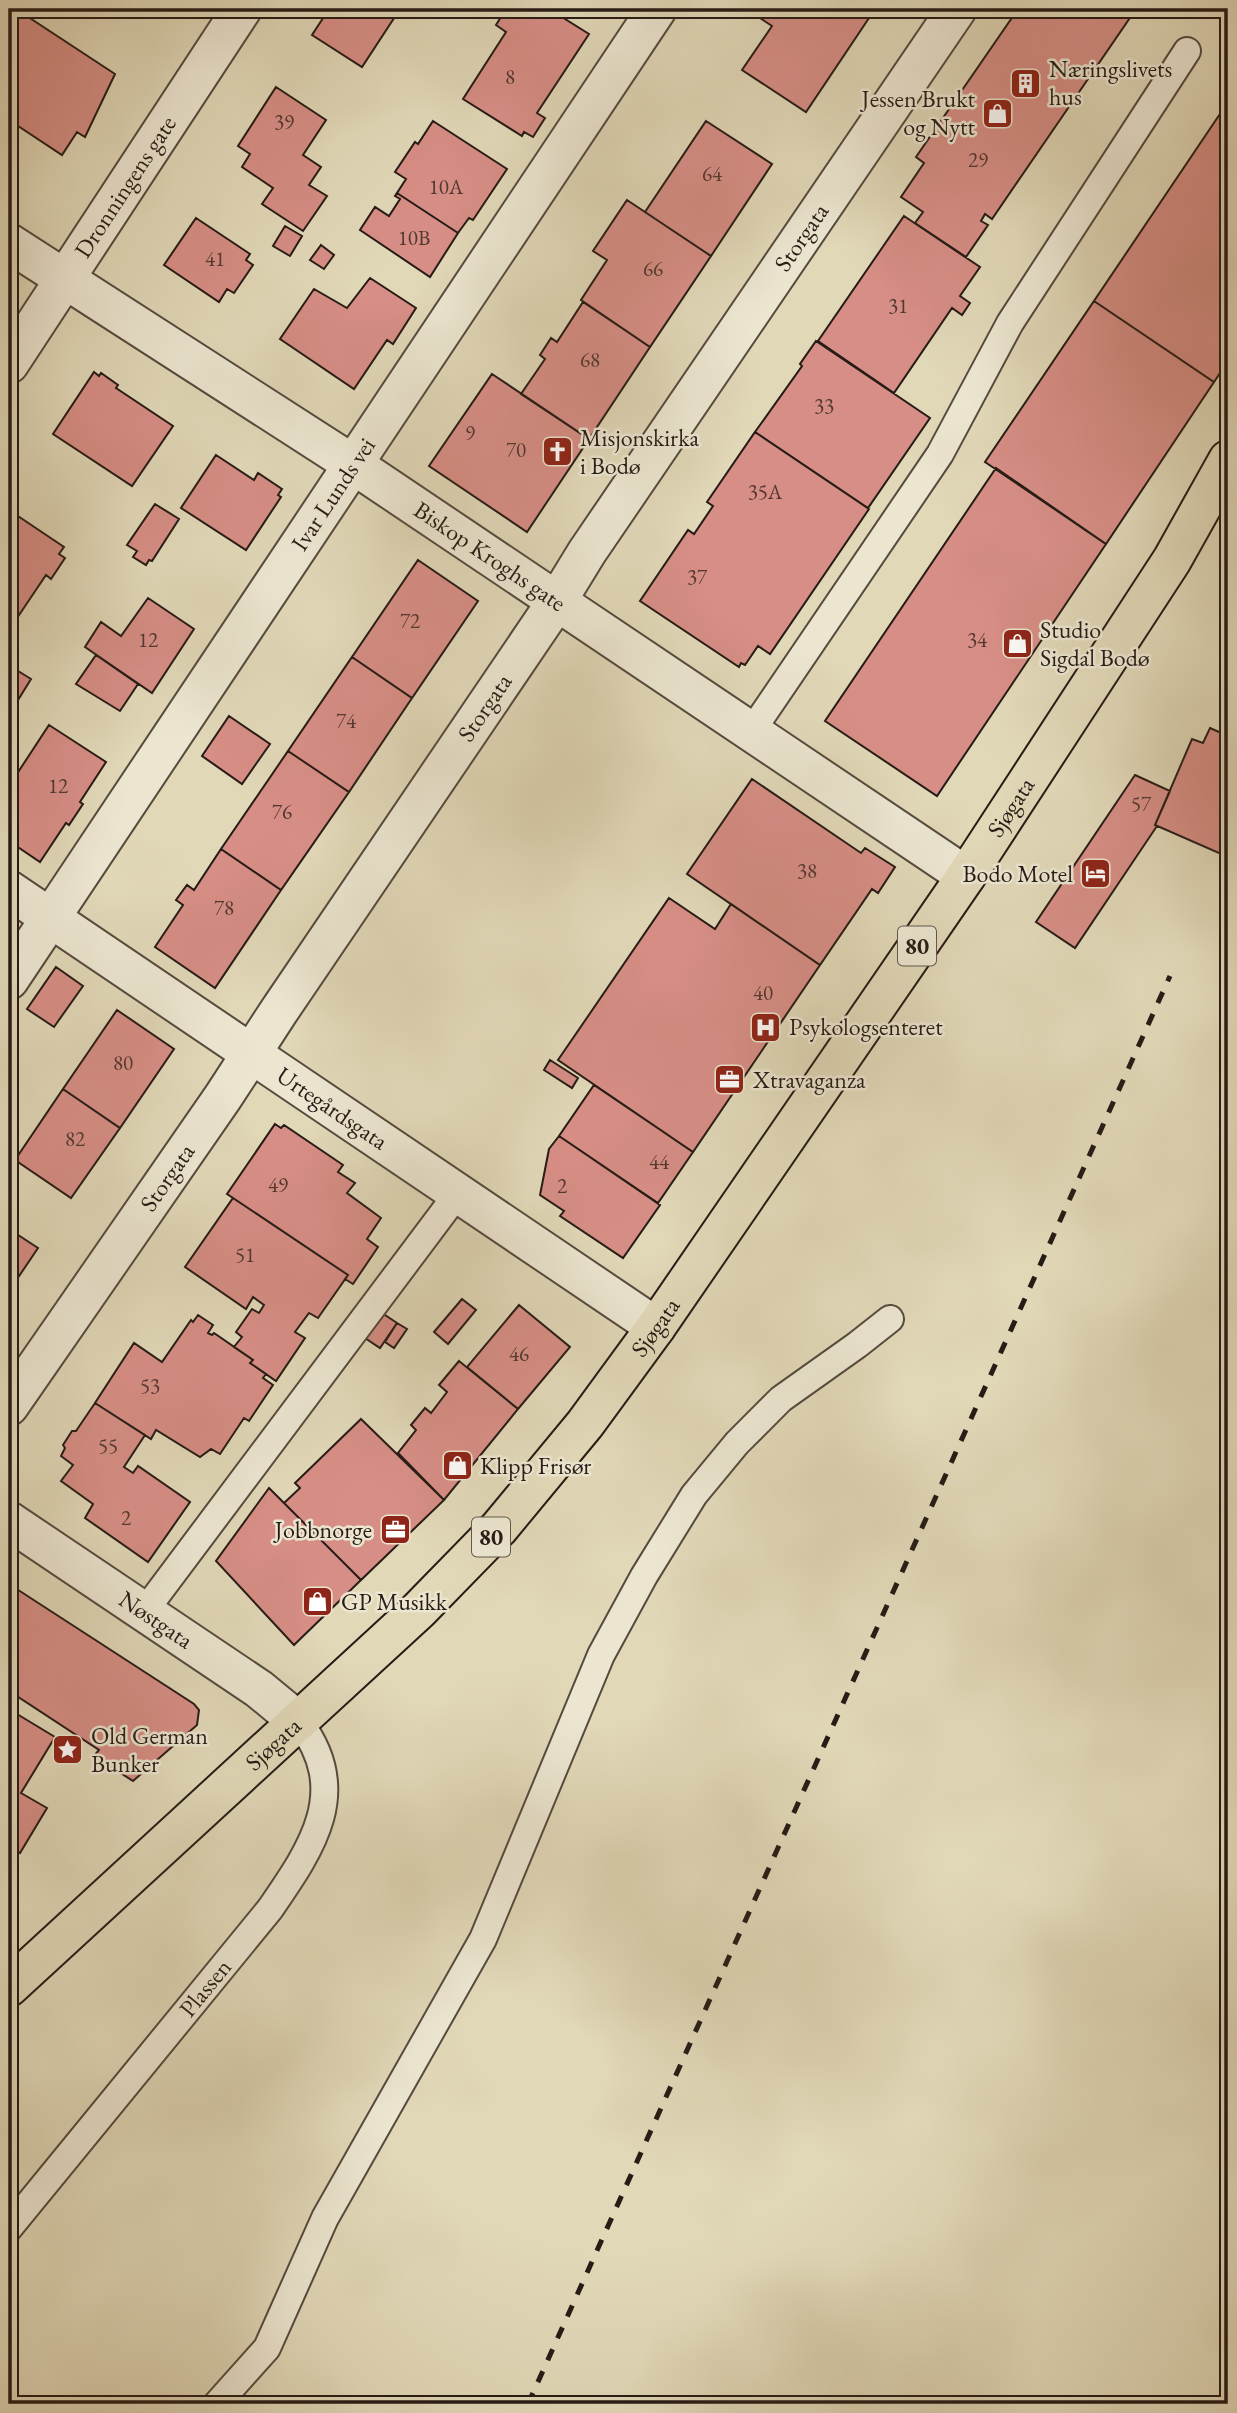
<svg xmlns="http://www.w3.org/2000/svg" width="1237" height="2413" font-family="'EB Garamond',serif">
<rect width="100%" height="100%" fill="#e1d8b8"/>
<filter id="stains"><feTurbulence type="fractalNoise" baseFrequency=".00286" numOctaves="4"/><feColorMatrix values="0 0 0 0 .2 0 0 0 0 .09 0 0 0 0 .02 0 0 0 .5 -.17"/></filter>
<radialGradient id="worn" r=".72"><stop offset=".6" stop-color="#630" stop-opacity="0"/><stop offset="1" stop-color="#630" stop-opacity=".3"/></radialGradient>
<path fill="#d78e86" stroke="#261b15" stroke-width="2" d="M9 9H16L115 74 85 137 77 132 62 155 9 120Z
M329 9H400L362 67 312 35Z
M506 9H549L589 34 537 113 545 118 533 137 524 132 522 136 463 99 506 32 496 25Z
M767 9H875L806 112 742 70 772 26 760 18Z
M1018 9H1136L992 219 985 214 981 221 988 225 966 257 915 223 923 212 901 197 924 163 916 157Z
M1207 9H1228V23Z
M276 87 326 120 303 155 321 167 309 185 327 196 303 231 262 204 273 188 242 167 250 154 238 146Z
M1228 102V361L1214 382 1094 301Z
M433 121 507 169 473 220 469 218 458 233 397 193 406 179 395 172 415 142 418 144Z
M706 121 772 164 711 256 645 212Z
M397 193 458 233 430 277 360 230 375 207 389 216 400 199 395 196Z
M627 200 711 256 650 347 581 300 607 260 593 251Z
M904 216 980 267 960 296 970 303 962 315 952 308 894 393 818 341Z
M196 218 250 254 246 260 253 265 234 293 227 289 219 302 164 265Z
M285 226 302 236 290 256 273 246Z
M321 245 334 255 324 269 310 260Z
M370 278 416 308 393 344 387 340 354 389 280 339 314 289 347 308Z
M1094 301 1214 382 1106 544 985 462Z
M583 302 650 347 589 439 521 394 545 359 540 355 551 338 557 342Z
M816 341 930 418 868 508 755 432 802 366 800 364Z
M94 372 99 376 101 373 118 385 116 388 173 426 132 486 53 434Z
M492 374 589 439 527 532 429 466Z
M755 432 869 509 770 654 758 646 745 665 741 663 739 667 640 601 688 530 694 534 713 506 707 502Z
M216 455 254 480 258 473 282 489 278 495 281 497 246 550 181 508Z
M996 468 1106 544 937 796 825 721Z
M155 504 179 519 152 561 149 560 146 565 133 557 137 551 127 545Z
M9 510 64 547 59 554 65 558 51 579 46 575 9 630Z
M418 560 478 601 412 698 352 657Z
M148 598 194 629 152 693 85 647 101 622 121 636Z
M96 655 138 684 120 711 76 684Z
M352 657 412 698 349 792 288 751Z
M10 666 31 679 18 700 9 694Z
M229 716 270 744 242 784 202 756Z
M49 725 106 762 80 802 83 804 69 825 66 823 40 862 9 841V786Z
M1210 728 1228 736V857L1155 825 1192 739 1203 743Z
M288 751 349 792 281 890 221 849Z
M1135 775 1170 791 1155 825 1157 826 1075 948 1036 922Z
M752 779 861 853 865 848 895 867 878 893 872 889 820 965 687 874Z
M221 849 281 890 215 988 155 947 183 905 176 900 187 885 194 890Z
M669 898 715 929 731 904 820 965 693 1152 558 1060Z
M56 967 83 986 54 1027 27 1009Z
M117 1010 174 1049 120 1128 63 1089Z
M550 1060 578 1078 572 1088 544 1070Z
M594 1085 693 1152 658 1203 559 1136Z
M63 1089 120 1128 71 1198 15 1160Z
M275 1124 281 1128 284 1125 343 1165 338 1172 355 1183 347 1193 381 1218 367 1239 378 1247 353 1284 345 1279 348 1275 227 1194Z
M559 1136 660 1205 623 1258 560 1216 564 1211 540 1195 549 1149Z
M233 1198 348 1275 318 1318 309 1313 295 1332 305 1338 276 1381 250 1363 253 1360 234 1347 242 1337 236 1332 252 1309 259 1313 264 1305 253 1297 246 1309 185 1267Z
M9 1229 38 1248 9 1291Z
M462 1299 476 1310 448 1344 434 1332Z
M519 1305 570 1347 518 1409 467 1367Z
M382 1313 397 1323 380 1348 365 1338Z
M198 1315 213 1325 208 1333 212 1335 214 1333 253 1360 250 1363 266 1374 263 1378 273 1385 249 1421 244 1418 220 1454 211 1449 200 1457 156 1430 151 1439 95 1403 134 1343 162 1362 191 1320 193 1322Z
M397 1323 407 1329 394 1348 385 1342Z
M459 1361 518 1409 444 1500 398 1453 416 1430 411 1425 425 1408 431 1413 447 1392 439 1385Z
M95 1403 145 1435 124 1467 133 1473 138 1466 190 1502 148 1562 85 1518 93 1504 61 1481 73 1465 61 1456 65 1448 63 1445 72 1431H76Z
M361 1419 444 1500 361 1580 284 1503 300 1488 295 1483Z
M269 1488 361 1580 294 1645 216 1561Z
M9 1584 194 1704 199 1710 197 1725 133 1781 94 1756 99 1750 12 1693 9 1698Z
M17 1714 55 1737 21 1793 47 1808 20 1853 12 1848 9 1853V1727Z"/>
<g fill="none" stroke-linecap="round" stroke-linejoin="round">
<defs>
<g id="lane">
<path d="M751 732 940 454 1010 323 1187 51"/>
<path d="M144 1612 458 1193"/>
<path id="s1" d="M9 2228 270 1909C312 1848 352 1791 299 1722"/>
<path d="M217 2404 267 2348 325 2218 483 1939 601 1655 644 1576 694 1495 737 1443 781 1399 857 1345 890 1319"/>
</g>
<g id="street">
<path id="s2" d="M9 243 354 465 966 876"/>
<path id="s3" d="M9 364 242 9"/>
<path id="s4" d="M9 890 656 1327"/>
<path id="s5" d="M9 980 657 9"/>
<path id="s6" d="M9 1406 223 1097 279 1011 557 601 587 552 957 9"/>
<path id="s7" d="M9 1521 259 1689 299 1722"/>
</g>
<g id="highway">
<path id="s8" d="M9 1987 419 1610 499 1528 585 1424 656 1327 966 876 1172 560 1228 460"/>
</g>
</defs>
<use href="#lane" stroke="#554a3e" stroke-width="30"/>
<use href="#street" stroke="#554a3e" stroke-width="42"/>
<use href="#highway" stroke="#261b15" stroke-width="42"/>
<use href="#lane" stroke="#ece6d1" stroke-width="26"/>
<use href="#street" stroke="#ece6d1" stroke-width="38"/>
<use href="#highway" stroke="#e1d8b8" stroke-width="38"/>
<path stroke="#261b15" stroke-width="5" stroke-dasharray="12 12" stroke-linecap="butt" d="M528 2404 1170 976"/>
</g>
<defs>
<symbol id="building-square" viewBox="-11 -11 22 22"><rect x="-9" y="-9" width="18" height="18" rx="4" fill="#8f2418" stroke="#ece6d1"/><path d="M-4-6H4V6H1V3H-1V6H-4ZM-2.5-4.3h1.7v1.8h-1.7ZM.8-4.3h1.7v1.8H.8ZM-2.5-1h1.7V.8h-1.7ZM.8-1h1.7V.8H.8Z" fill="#fff"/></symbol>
<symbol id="shop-square" viewBox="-11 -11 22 22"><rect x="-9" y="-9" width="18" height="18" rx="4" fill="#8f2418" stroke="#ece6d1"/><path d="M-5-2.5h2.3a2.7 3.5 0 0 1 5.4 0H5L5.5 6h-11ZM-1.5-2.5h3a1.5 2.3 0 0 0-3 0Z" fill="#fff"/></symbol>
<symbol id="church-square" viewBox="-11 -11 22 22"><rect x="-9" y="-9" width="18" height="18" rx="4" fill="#8f2418" stroke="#ece6d1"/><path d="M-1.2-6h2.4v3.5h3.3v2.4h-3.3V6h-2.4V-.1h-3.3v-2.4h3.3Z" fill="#fff"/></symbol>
<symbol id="hotel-square" viewBox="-11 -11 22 22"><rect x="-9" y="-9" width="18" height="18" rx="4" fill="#8f2418" stroke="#ece6d1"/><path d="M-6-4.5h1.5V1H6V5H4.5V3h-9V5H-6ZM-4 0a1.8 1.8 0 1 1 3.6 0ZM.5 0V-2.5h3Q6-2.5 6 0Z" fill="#fff"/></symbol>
<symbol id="hospital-square" viewBox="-11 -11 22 22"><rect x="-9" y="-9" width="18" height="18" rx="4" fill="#8f2418" stroke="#ece6d1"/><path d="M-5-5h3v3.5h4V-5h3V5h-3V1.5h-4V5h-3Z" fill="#fff"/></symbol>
<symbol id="office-square" viewBox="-11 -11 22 22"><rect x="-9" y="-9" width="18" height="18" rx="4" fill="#8f2418" stroke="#ece6d1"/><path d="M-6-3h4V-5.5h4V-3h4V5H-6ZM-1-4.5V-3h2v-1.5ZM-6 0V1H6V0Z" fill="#fff"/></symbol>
<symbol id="sight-square" viewBox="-11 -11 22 22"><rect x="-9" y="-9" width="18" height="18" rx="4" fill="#8f2418" stroke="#ece6d1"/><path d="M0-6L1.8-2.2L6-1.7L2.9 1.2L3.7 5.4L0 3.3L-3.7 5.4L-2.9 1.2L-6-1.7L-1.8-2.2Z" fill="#fff"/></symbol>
</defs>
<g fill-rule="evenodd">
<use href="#building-square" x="1008" y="66" width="35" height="35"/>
<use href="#shop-square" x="980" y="96" width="35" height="35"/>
<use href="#church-square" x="540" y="434" width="35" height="35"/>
<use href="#shop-square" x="1000" y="626" width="35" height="35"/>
<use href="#hotel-square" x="1078" y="856" width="35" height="35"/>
<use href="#hospital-square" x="748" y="1010" width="35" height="35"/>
<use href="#office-square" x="712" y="1062" width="35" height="35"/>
<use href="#shop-square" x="440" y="1448" width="35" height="35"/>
<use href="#office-square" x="378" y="1512" width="35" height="35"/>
<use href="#shop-square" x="300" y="1584" width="35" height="35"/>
<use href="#sight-square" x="50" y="1732" width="35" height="35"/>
</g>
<g text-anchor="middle" stroke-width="5" stroke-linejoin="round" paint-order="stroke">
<g font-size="21" fill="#523831">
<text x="510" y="84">8</text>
<text x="284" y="129">39</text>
<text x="978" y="167">29</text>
<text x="712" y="181">64</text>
<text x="446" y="194">10A</text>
<text x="414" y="245">10B</text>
<text x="215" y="266">41</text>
<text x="653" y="276">66</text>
<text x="898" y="313">31</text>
<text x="590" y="367">68</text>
<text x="824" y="413">33</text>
<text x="470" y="440">9</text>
<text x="516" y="457">70</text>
<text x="765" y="499">35A</text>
<text x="697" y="584">37</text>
<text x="410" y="628">72</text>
<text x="148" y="647">12</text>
<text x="977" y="647">34</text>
<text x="346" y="728">74</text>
<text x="58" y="793">12</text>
<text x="1141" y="811">57</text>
<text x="282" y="819">76</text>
<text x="807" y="878">38</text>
<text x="224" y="915">78</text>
<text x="763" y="1000">40</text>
<text x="123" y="1070">80</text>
<text x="75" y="1146">82</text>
<text x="659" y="1169">44</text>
<text x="278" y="1192">49</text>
<text x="562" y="1193">2</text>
<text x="245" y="1262">51</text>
<text x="519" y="1361">46</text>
<text x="150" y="1393">53</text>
<text x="108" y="1453">55</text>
<text x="126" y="1525">2</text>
</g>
<g fill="#ece6d1" stroke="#61584d" stroke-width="2">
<rect x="898" y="926.5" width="38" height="39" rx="5"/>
<rect x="472" y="1517.5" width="38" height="39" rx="5"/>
</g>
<g font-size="23" font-weight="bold" fill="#261b15">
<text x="917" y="954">80</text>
<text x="491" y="1545">80</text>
</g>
<g font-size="24" fill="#261b15" stroke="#ece6d1" text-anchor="start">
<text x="1049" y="77">Næringslivets<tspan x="1049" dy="28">hus</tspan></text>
<text x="975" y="107" text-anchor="end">Jessen Brukt<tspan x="975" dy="28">og Nytt</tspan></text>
<text x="580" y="446">Misjonskirka<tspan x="580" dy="28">i Bodø</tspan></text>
<text x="1040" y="638">Studio<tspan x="1040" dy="28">Sigdal Bodø</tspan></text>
<text x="1073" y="882" text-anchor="end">Bodo Motel</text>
<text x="789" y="1035">Psykologsenteret</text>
<text x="753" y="1088">Xtravaganza</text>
<text x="480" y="1474">Klipp Frisør</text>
<text x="372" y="1538" text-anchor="end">Jobbnorge</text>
<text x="341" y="1610">GP Musikk</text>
<text x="91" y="1744">Old German<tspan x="91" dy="28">Bunker</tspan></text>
</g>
<g font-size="24" fill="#261b15" stroke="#ece6d1">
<text dy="8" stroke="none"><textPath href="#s3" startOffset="212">Dronningens gate</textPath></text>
<text dy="8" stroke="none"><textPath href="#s6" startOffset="1412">Storgata</textPath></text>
<text dy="8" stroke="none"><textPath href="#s5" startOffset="584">Ivar Lunds vei</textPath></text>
<text dy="8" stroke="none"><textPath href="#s2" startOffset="574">Biskop Kroghs gate</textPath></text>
<text dy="8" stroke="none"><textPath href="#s6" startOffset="845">Storgata</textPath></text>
<text dy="8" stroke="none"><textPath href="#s8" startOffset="1556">Sjøgata</textPath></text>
<text dy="8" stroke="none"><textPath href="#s4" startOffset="390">Urtegårdsgata</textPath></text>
<text dy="8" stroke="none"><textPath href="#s6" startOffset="278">Storgata</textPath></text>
<text dy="8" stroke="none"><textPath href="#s8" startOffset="926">Sjøgata</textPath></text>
<text dy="8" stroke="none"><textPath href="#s7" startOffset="177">Nøstgata</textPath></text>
<text dy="8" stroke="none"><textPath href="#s8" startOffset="359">Sjøgata</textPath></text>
<text dy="8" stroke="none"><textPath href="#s1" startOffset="310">Plassen</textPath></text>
</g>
</g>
<rect width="1237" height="2413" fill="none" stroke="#e1d8b8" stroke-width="35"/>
<rect x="10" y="10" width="1216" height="2392" fill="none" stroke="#261b15" stroke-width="3.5"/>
<rect x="18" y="18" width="1202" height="2378" fill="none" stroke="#261b15" stroke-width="2"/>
<rect width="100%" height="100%" filter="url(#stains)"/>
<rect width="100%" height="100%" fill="url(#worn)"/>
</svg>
